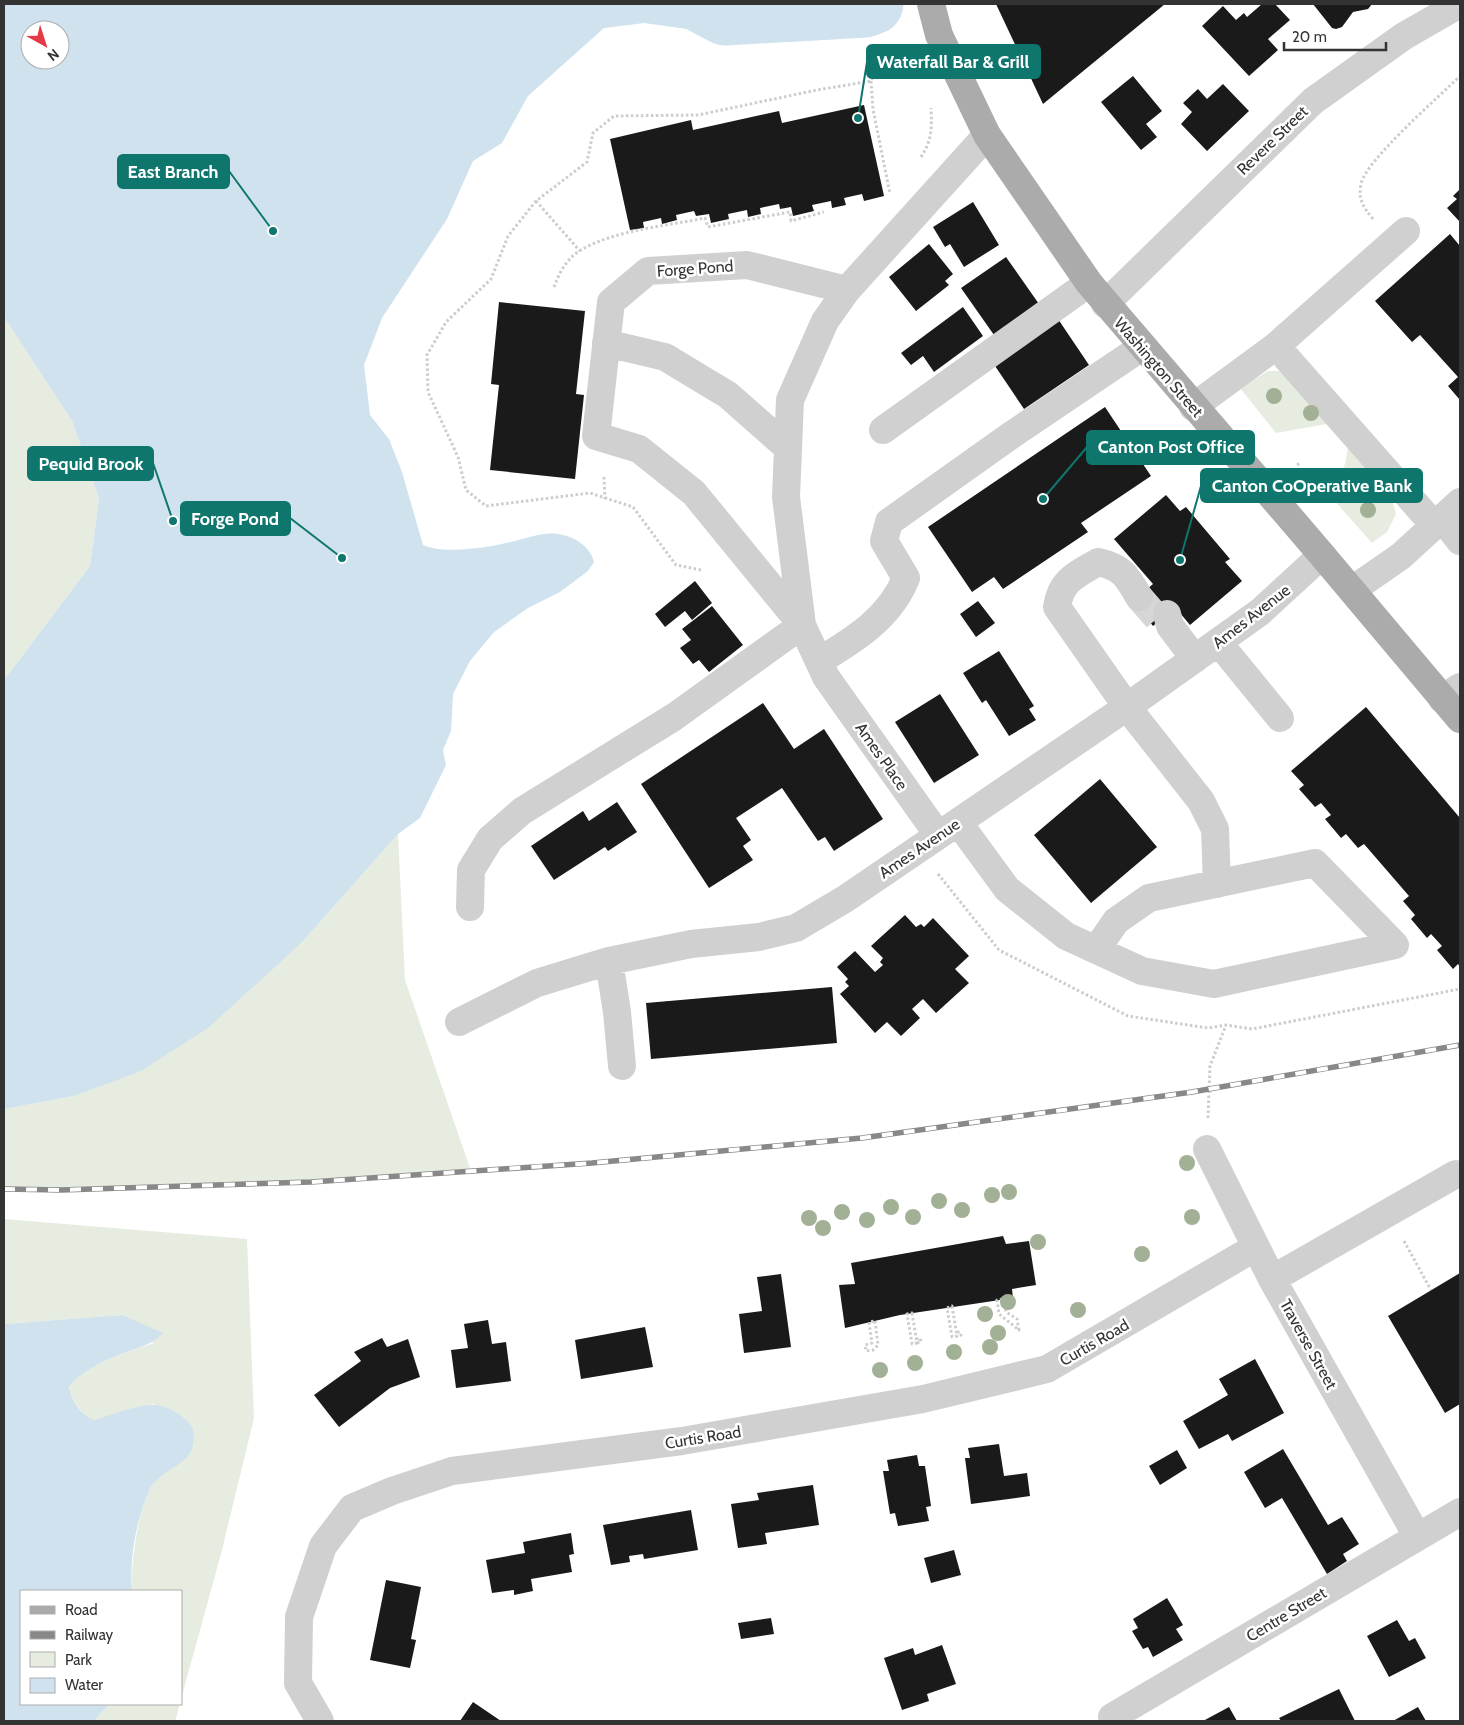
<svg xmlns="http://www.w3.org/2000/svg" width="1464" height="1725" font-family="Cabin,sans-serif">
<rect width="100%" height="100%" fill="#fff"/>
<path fill="#e6ecdf" d="M4 317 72 421 99 498 90 566 4 680Z
M1268 371H1279L1288 377 1332 423 1276 433 1240 388Z
M1349 442 1392 499 1396 514 1387 532 1372 543 1333 499 1345 464Z
M398 834 405 980 471 1171C316 1181 160 1191 4 1189V1109L74 1096 304 940Z
M4 1219 247 1239 254 1418 221 1554 181 1699V1591H132C130 1565 139 1498 157 1478 166 1469 179 1463 189 1455L154 1404 94 1420C79 1411 74 1403 69 1387 87 1363 126 1352 154 1343L122 1315 4 1324Z
M109 1704H180L175 1721H94Z"/>
<path fill="#cfe2ee" fill-rule="evenodd" d="M4 4H827L839 39 781 42 644 23 604 28 528 96 502 143 473 161 447 219 382 318 364 365 370 415 389 439 402 472 423 545C446 555 491 547 515 541 527 538 544 532 557 534 573 535 591 547 594 562L588 571 560 592 528 608 494 632 470 661 453 694 451 731 443 750 446 765 420 818 398 834 304 940 275 967 208 1028 141 1071 74 1096 4 1109V680L90 566 99 498 72 421 4 317ZM30 30H60V60H30Z
M122 1315 163 1333C153 1344 143 1346 129 1351 109 1358 82 1370 69 1387 73 1403 79 1412 94 1420 111 1415 136 1405 153 1405 165 1404 190 1418 193 1430 194 1438 194 1448 189 1455 177 1469 157 1473 149 1491 136 1521 129 1559 132 1591H21V1704H109L94 1721H4V1324Z"/>
<g fill="none" stroke-linecap="round" stroke-linejoin="round">
<path stroke="#cfe2ee" stroke-width="61" d="M704 4 725 15 865 7 873 4"/>
</g>
<path fill="#1a1a1a" d="M996 4H1165L1043 104Z
M1262 4H1275L1290 20 1268 39 1278 50 1249 76 1202 26 1223 6 1236 20 1244 13 1247 17Z
M1313 4H1372L1368 9 1353 12 1342 27 1336 29 1332 28Z
M1133 76 1162 111 1146 124 1157 137 1141 150 1101 102Z
M1223 84 1249 111 1207 151 1181 124 1192 112 1183 103 1198 89 1207 99Z
M864 105 884 196 864 201 862 194 844 198 846 205 832 208 831 201 812 205 814 211 793 216 791 207 780 209 779 204 760 208 761 214 748 217 747 210 728 214 729 219 711 223 709 214 696 216 694 211 676 215 677 220 662 224 661 218 643 222 644 228 630 230 610 139 691 120 693 130 779 111 782 123Z
M1460 189V222L1447 208 1457 199 1453 196Z
M973 202 999 245 964 267 950 244 945 247 933 227Z
M1450 234 1460 246V400L1448 386 1458 377 1420 335 1412 342 1375 301Z
M929 244 953 274 945 281 949 285 916 311 889 277Z
M1006 257 1039 304 994 335 961 288Z
M499 302 585 311 576 394 584 395 575 479 490 470 499 385 491 384Z
M963 307 983 336 934 372 923 356 911 365 901 353Z
M1058 319 1089 365 1024 409 993 363Z
M1105 407 1151 476 1081 523 1088 532 1003 589 994 577 972 592 928 527Z
M1166 495 1180 511 1186 507 1230 559 1225 562 1242 581 1190 625 1175 607 1153 626 1133 601 1153 584 1114 539Z
M695 581 712 603 692 620 685 611 665 627 655 614Z
M978 601 995 623 976 637 960 614Z
M712 606 743 645 709 672 699 660 693 664 680 648 691 640 682 629Z
M999 651 1034 706 1029 709 1036 720 1009 736 986 700 982 703 963 673Z
M940 694 979 755 934 783 895 722Z
M763 703 794 749 824 729 883 819 834 851 825 837 818 841 782 788 736 818 751 840 743 846 753 860 709 888 641 784Z
M1366 707 1460 818V967L1458 964 1453 969 1437 950 1442 946 1431 934 1427 938 1411 919 1415 915 1403 901 1409 896 1364 844 1358 848 1346 834 1341 838 1325 819 1331 815 1321 803 1315 807 1299 789 1304 785 1291 771Z
M1100 779 1157 847 1091 903 1034 835Z
M617 802 637 832 608 851 605 847 554 880 531 846 583 811 589 821Z
M905 915 916 927 921 924 924 927 933 918 969 956 955 969 969 983 936 1013 923 999 912 1009 920 1018 901 1036 887 1022 875 1033 840 994 849 986 845 982 848 979 837 967 855 951 875 972 883 965 880 962 883 958 871 946Z
M832 987 837 1043 651 1059 646 1003Z
M1003 1236 1006 1244 1029 1241 1036 1285 1012 1289 1013 1298 900 1315 845 1328 839 1285 855 1284 851 1263Z
M1460 1273V1404L1445 1413 1388 1316Z
M781 1274 791 1347 744 1353 739 1314 762 1311 757 1277Z
M488 1320 492 1344 506 1342 511 1381 456 1388 451 1350 468 1348 464 1324Z
M645 1327 653 1367 581 1379 575 1340Z
M382 1338 387 1347 408 1339 420 1377 390 1388 339 1427 314 1395 361 1361 354 1352Z
M1255 1359 1284 1413 1232 1441 1228 1434 1199 1449 1183 1421 1228 1395 1219 1379Z
M999 1444 1004 1476 1027 1473 1030 1496 971 1504 965 1458H970L968 1448Z
M1283 1449 1328 1525 1342 1517 1359 1544 1343 1554 1347 1561 1327 1574 1282 1498 1265 1508 1244 1472Z
M1177 1450 1187 1468 1160 1485 1149 1466Z
M917 1455 919 1466H925L931 1506 926 1507 929 1521 898 1526 895 1513 890 1514 883 1471H889L887 1460Z
M813 1485 819 1525 765 1533 767 1544 738 1548 731 1504 759 1500 757 1493Z
M691 1510 698 1550 644 1559 643 1554 629 1556 630 1562 611 1565 603 1525Z
M571 1533 574 1554 569 1555 572 1572 531 1579 533 1591 514 1595V1590L492 1593 486 1560 525 1553 523 1542Z
M954 1550 961 1575 931 1583 924 1558Z
M386 1580 421 1587 411 1639 416 1640 410 1668 370 1660Z
M1167 1598 1183 1625 1176 1629 1183 1640 1153 1657 1148 1647 1143 1649 1132 1631 1138 1628 1133 1619Z
M771 1618 774 1634 741 1639 738 1623Z
M1397 1620 1409 1641 1415 1638 1426 1658 1389 1677 1367 1636Z
M942 1645 956 1684 927 1694 929 1701 902 1710 884 1658 913 1648 915 1655Z
M1339 1689 1355 1721H1281L1279 1718Z
M473 1702 501 1721H460Z
M1229 1707 1237 1721H1203Z
M1418 1707 1426 1721H1393Z"/>
<g fill="none" stroke-linecap="round" stroke-linejoin="round">
<path stroke="#d6d6d6" stroke-width="28" stroke-dasharray="28 14" stroke-linecap="butt" d="M1139 597 1159 620"/>
<path stroke="#cdcdcd" stroke-width="3" stroke-dasharray="2.5 2.5" stroke-linecap="butt" d="M871 81 873 109 890 194
M921 157C932 141 932 127 931 108
M536 201 580 251
M1373 219C1363 207 1358 199 1361 184 1365 161 1440 96 1460 76
M554 287C559 273 567 258 581 250 615 230 666 226 705 218L708 227 790 212 791 221 824 212
M1297 465 1300 463
M604 477 605 499
M701 570 676 565 633 507 590 493 486 506 466 490 458 457 428 392 427 355 446 322 491 279 508 236 536 201 587 162 593 133 614 116 698 115 817 90 871 81 878 64 911 48
M938 874 999 950 1128 1016 1208 1028 1226 1025 1252 1029 1460 989
M1208 1118 1210 1066 1226 1025
M1404 1241 1431 1290
M1004 1299 1006 1312 1017 1319 1019 1330 999 1314 997 1300Z
M952 1306 957 1336 952 1337 947 1308Z
M912 1313 917 1343 912 1344 907 1314Z
M875 1321 878 1345 873 1350 866 1351 865 1345 872 1343 869 1322Z
M957 1332H960L961 1335 957 1336
M916 1339 920 1338 921 1342 917 1343"/>
<path stroke="#d0d0d0" stroke-width="28" d="M1105 304 1313 101 1404 36 1460 4
M606 343 665 357 728 395 788 448
M1276 346 1434 525
M1193 407 1276 346 1406 231
M883 430 1089 283
M1442 518 1460 541
M1352 590 1401 556 1460 502
M1139 597C1127 576 1122 567 1098 562 1076 575 1061 580 1057 607L1127 707 1201 801 1215 829 1217 884
M1167 614 1170 626 1195 659
M1218 642 1280 718
M819 661C854 640 890 618 906 578L884 541 889 522 1013 434 1142 347
M1442 699 1460 687
M958 822 1007 889 1066 936 1142 971 1214 984 1395 945 1315 863 1149 898 1116 921 1096 950
M938 835 826 677 802 625 786 497 790 400 825 321 847 290 987 135
M470 907 471 870 490 839 522 811 674 717 802 625 694 493 639 449 596 436 611 302 648 271 747 265 847 290
M609 961 617 1012 622 1066
M459 1022 537 983 609 961 691 944 759 937 796 928 845 899 1127 707 1260 612 1322 555
M1207 1149 1272 1279 1417 1536
M1272 1279 1456 1174
M1112 1717 1460 1512
M320 1721 298 1683 299 1617 323 1546 352 1508 392 1491 452 1471 682 1441 923 1399 1047 1369 1256 1247"/>
<path stroke="#ababab" stroke-width="28" d="M931 4 939 35 987 135 1089 283 1322 555 1460 719"/>
<defs>
<path id="rail" d="M4 1189 61 1190 311 1182 592 1163 862 1138 1192 1092 1460 1045"/>
</defs>
<use href="#rail" stroke="#888" stroke-width="5.5"/>
<use href="#rail" stroke="#fff" stroke-width="4" stroke-dasharray="11" stroke-linecap="butt"/>
</g>
<g fill="#a2b095">
<circle cx="1274" cy="396" r="8"/>
<circle cx="1311" cy="413" r="8"/>
<circle cx="1368" cy="510" r="8"/>
<circle cx="1187" cy="1163" r="8"/>
<circle cx="1009" cy="1192" r="8"/>
<circle cx="992" cy="1195" r="8"/>
<circle cx="939" cy="1201" r="8"/>
<circle cx="891" cy="1207" r="8"/>
<circle cx="962" cy="1210" r="8"/>
<circle cx="842" cy="1212" r="8"/>
<circle cx="913" cy="1217" r="8"/>
<circle cx="1192" cy="1217" r="8"/>
<circle cx="809" cy="1218" r="8"/>
<circle cx="867" cy="1220" r="8"/>
<circle cx="823" cy="1228" r="8"/>
<circle cx="1038" cy="1242" r="8"/>
<circle cx="1142" cy="1254" r="8"/>
<circle cx="1008" cy="1302" r="8"/>
<circle cx="1078" cy="1310" r="8"/>
<circle cx="985" cy="1314" r="8"/>
<circle cx="998" cy="1333" r="8"/>
<circle cx="990" cy="1347" r="8"/>
<circle cx="954" cy="1352" r="8"/>
<circle cx="915" cy="1363" r="8"/>
<circle cx="880" cy="1370" r="8"/>
</g>
<g text-anchor="middle" stroke-width="5" stroke-linejoin="round" paint-order="stroke">
<g font-size="16" fill="#333" stroke="#fff">
<text transform="translate(1272 140) rotate(-44)" y="6">Revere Street</text>
<text transform="translate(695 268) rotate(-4)" y="6">Forge Pond</text>
<text transform="translate(1159 367) rotate(49)" y="6">Washington Street</text>
<text transform="translate(1251 616) rotate(-38)" y="6">Ames Avenue</text>
<text transform="translate(882 756) rotate(55)" y="6">Ames Place</text>
<text transform="translate(919 848) rotate(-34)" y="6">Ames Avenue</text>
<text transform="translate(1094 1342) rotate(-30)" y="6">Curtis Road</text>
<text transform="translate(1309 1344) rotate(61)" y="6">Traverse Street</text>
<text transform="translate(703 1437) rotate(-9)" y="6">Curtis Road</text>
<text transform="translate(1286 1614) rotate(-31)" y="6">Centre Street</text>
</g>
</g>
<path fill="none" stroke="#0f766e" stroke-width="2" d="M858 118L867 62M273 231L229 171M1043 499L1087 447M173 521L153 463M1180 560L1201 486M342 558L290 518"/>
<g fill="#0f766e" stroke="#fff" stroke-width="2">
<circle cx="858" cy="118" r="5"/>
<circle cx="273" cy="231" r="5"/>
<circle cx="1043" cy="499" r="5"/>
<circle cx="173" cy="521" r="5"/>
<circle cx="1180" cy="560" r="5"/>
<circle cx="342" cy="558" r="5"/>
</g>
<g fill="#0f766e" stroke="#0f766e" stroke-width="2">
<rect x="867" y="45" width="173" height="33" rx="5"/>
<rect x="118" y="155" width="111" height="33" rx="5"/>
<rect x="1087" y="431" width="167" height="33" rx="5"/>
<rect x="28" y="447" width="125" height="33" rx="5"/>
<rect x="1201" y="469" width="221" height="33" rx="5"/>
<rect x="181" y="502" width="109" height="33" rx="5"/>
</g>
<g font-size="18" text-anchor="middle" font-weight="bold" fill="#fff">
<text x="953" y="68">Waterfall Bar &amp; Grill</text>
<text x="173" y="178">East Branch</text>
<text x="1171" y="453">Canton Post Office</text>
<text x="91" y="470">Pequid Brook</text>
<text x="1312" y="492">Canton CoOperative Bank</text>
<text x="235" y="525">Forge Pond</text>
</g>
<rect width="1464" height="1725" fill="none" stroke="#333333" stroke-width="10"/>
<rect x="20" y="1590" width="162" height="115" fill="#ffffff" stroke="#adadad"/>
<rect x="30" y="1606" width="25" height="8" fill="#ababab" stroke="#adadad"/>
<text x="65" y="1615" font-size="15" fill="#333333">Road</text>
<rect x="30" y="1631" width="25" height="8" fill="#888888" stroke="#adadad"/>
<text x="65" y="1640" font-size="15" fill="#333333">Railway</text>
<rect x="30" y="1652" width="25" height="15" fill="#e6ecdf" stroke="#adadad"/>
<text x="65" y="1665" font-size="15" fill="#333333">Park</text>
<rect x="30" y="1678" width="25" height="15" fill="#cfe2ee" stroke="#adadad"/>
<text x="65" y="1690" font-size="15" fill="#333333">Water</text>
<g transform="translate(45 45) rotate(141)"><circle r="24" fill="#ffffff" stroke="#adadad"/>
<path d="M0-4L9 19L0 12L-9 19Z" fill="#e63946"/>
<text y="-8" font-size="14" font-weight="bold" text-anchor="middle" fill="#333333">N</text>
</g>
<path d="M1284 42v8h102v-8" fill="none" stroke="#333333" stroke-width="2.5"/>
<text x="1292" y="42" font-size="15" fill="#333333" stroke="#ffffff" stroke-width="4" paint-order="stroke">20 m</text>
</svg>
